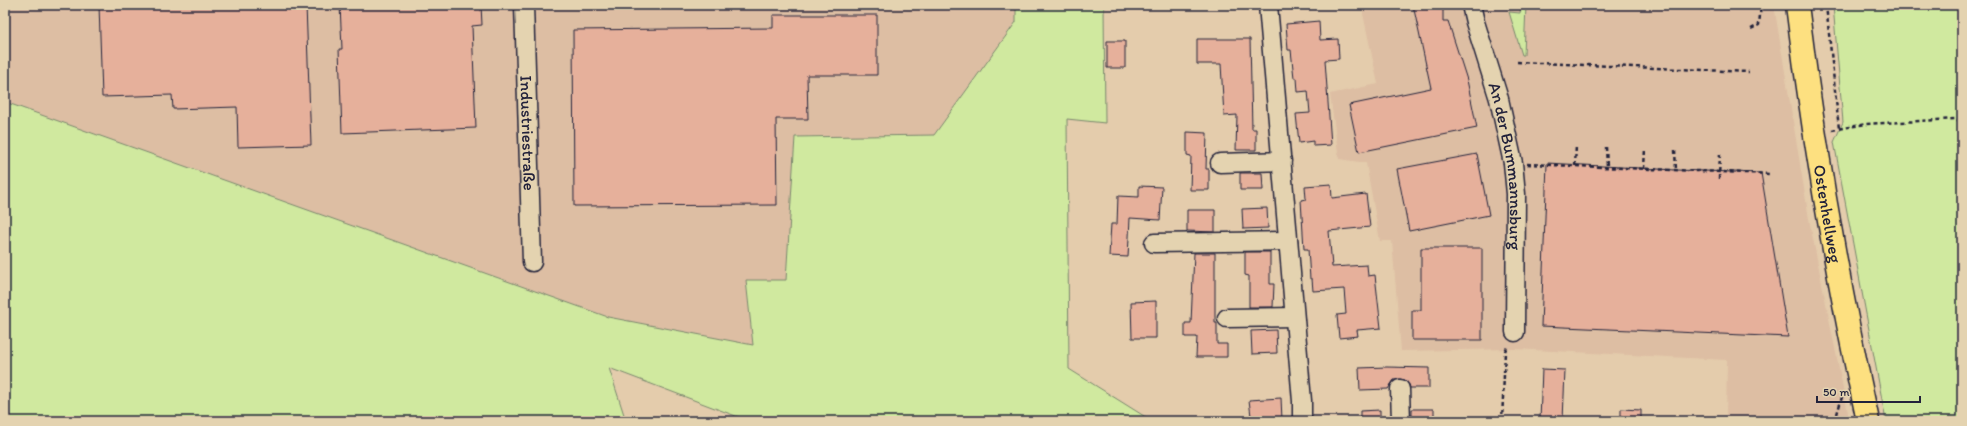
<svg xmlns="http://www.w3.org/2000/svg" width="1967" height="426" font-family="Itim,sans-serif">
<rect width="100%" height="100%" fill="#e4ccac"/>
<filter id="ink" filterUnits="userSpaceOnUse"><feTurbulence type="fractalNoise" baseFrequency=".025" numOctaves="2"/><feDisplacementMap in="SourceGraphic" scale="8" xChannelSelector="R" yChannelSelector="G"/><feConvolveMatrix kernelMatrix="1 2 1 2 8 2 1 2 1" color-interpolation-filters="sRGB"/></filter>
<g filter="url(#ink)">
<path fill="#ddbea3" d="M5 5H1016V22L934 135 795 137 786 281H746L753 345 608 317 5 102Z
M1363 5H1774L1809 219 1849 418 1839 421 1726 420 1727 360 1515 349 1401 351 1392 241H1380L1366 163 1339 159 1330 94 1378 84 1363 14Z"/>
<path fill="#d0e99f" stroke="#79866d" d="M1016 5H1104L1105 123 1067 119 1069 369 1152 421H749L609 368 626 421H5V102L608 317 753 345 746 280H786L795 137 934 135 1016 22Z
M1521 5H1526L1524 55H1522L1509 12 1520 13Z
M1833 5H1962V421H1886L1834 142 1843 122Z"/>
<path fill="#e6b09b" stroke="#22223b" d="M99 5H306L311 145 238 147 237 107 173 109 172 95 102 97Z
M340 5H481L482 25 472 26 476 128 342 133 339 49H342Z
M1413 5H1443V21H1448L1467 80 1477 128 1359 152 1349 105 1431 88Z
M773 15H877V75H807L808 119H776L777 205 574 206 573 30 773 28Z
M1319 21 1320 40 1338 39 1339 59 1325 60 1331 145 1313 146V141L1299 143 1296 114 1310 113 1308 91 1298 92 1297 78H1294L1291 50H1288L1286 24Z
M1197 39H1250L1252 129H1256V150H1236L1237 115 1224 116 1221 64H1197Z
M1107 41H1125V68H1107Z
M1187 132 1207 133 1206 169H1209V190H1190L1191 156 1187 155Z
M1477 154 1489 215 1409 231 1397 169Z
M1547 163 1676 170 1761 173 1788 337 1541 326Z
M1240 173H1262L1263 190H1240Z
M1331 184 1332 198 1366 194 1370 227 1329 231 1332 267 1367 265 1368 276 1375 275 1381 328 1357 330 1358 336 1339 338 1337 315 1346 314 1344 289 1313 291 1312 279H1310L1308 249H1304L1301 200 1306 199 1305 186Z
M1139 186 1162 187 1160 220 1130 218 1128 257 1109 256 1111 224H1117L1118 196 1139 197Z
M1267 208 1268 228 1243 229 1242 209Z
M1187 210H1215V232L1187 231Z
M1421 248H1482V340H1412V310H1421Z
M1245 252H1270V284H1274L1273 307H1249V276L1245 275Z
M1194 253H1215V323H1217V344H1227V357H1196L1197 337H1185V323H1191Z
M1156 301V338H1132L1131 302Z
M1276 330 1277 353 1252 354 1251 331Z
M1387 367 1429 368V388H1410L1405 380 1400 379 1394 380 1388 389 1360 390 1359 368Z
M1542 369 1565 370 1563 421H1540Z
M1281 398 1282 420 1260 421V416H1251L1249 400Z
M1412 409H1434V421H1412Z
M1621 409 1641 410V421H1621Z
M1380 410V421H1360V411Z"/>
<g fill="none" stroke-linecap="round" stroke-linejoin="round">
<defs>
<g id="minor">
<path id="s1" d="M524 5 532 262"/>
<path d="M1268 5 1302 401V421"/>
<path id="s2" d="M1471 5 1475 22 1499 99 1513 163 1516 194 1515 332"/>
<path d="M1220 163 1282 161"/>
<path d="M1154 243 1288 241"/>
<path d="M1227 318 1294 317"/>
<path d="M1400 389 1401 421"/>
</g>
<g id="major">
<path id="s3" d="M1797 5C1814 145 1838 283 1868 421"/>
</g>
</defs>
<use href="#minor" stroke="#22223b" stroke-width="21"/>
<use href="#major" stroke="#22223b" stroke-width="25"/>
<path stroke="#22223b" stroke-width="2.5" stroke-dasharray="4 3" stroke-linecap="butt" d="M1826 5 1839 129
M1751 29 1759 25 1761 5
M1517 62 1749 72
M1832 130 1866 124 1955 119 1962 122
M1606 147 1607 167
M1675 150 1676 170
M1527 164 1771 174
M1575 166 1576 145
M1644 169 1645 148
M1719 179 1720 152
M1502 421 1505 351 1508 345
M1835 421 1842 397 1844 393"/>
<use href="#minor" stroke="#e4d3b0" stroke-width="18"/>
<use href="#major" stroke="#fde080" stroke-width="22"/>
</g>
</g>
<g text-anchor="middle" stroke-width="3" stroke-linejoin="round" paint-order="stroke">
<g font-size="17" fill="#22223b" stroke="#e4d3b0">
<text dy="6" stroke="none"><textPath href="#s1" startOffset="128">Industriestraße</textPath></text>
<text dy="6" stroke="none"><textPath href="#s2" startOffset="166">An der Bummannsburg</textPath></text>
<text dy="6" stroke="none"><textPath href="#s3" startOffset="211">Ostenhellweg</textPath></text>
</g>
</g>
<rect width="1967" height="426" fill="none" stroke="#e4d3b0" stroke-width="20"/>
<rect x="10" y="10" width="1947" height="406" fill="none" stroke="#22223b" stroke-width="1.5" filter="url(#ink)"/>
<path d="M1817 396v6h103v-6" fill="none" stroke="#22223b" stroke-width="2"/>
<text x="1823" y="396" font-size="12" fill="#22223b" stroke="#e4d3b0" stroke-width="3" paint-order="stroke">50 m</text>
</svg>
